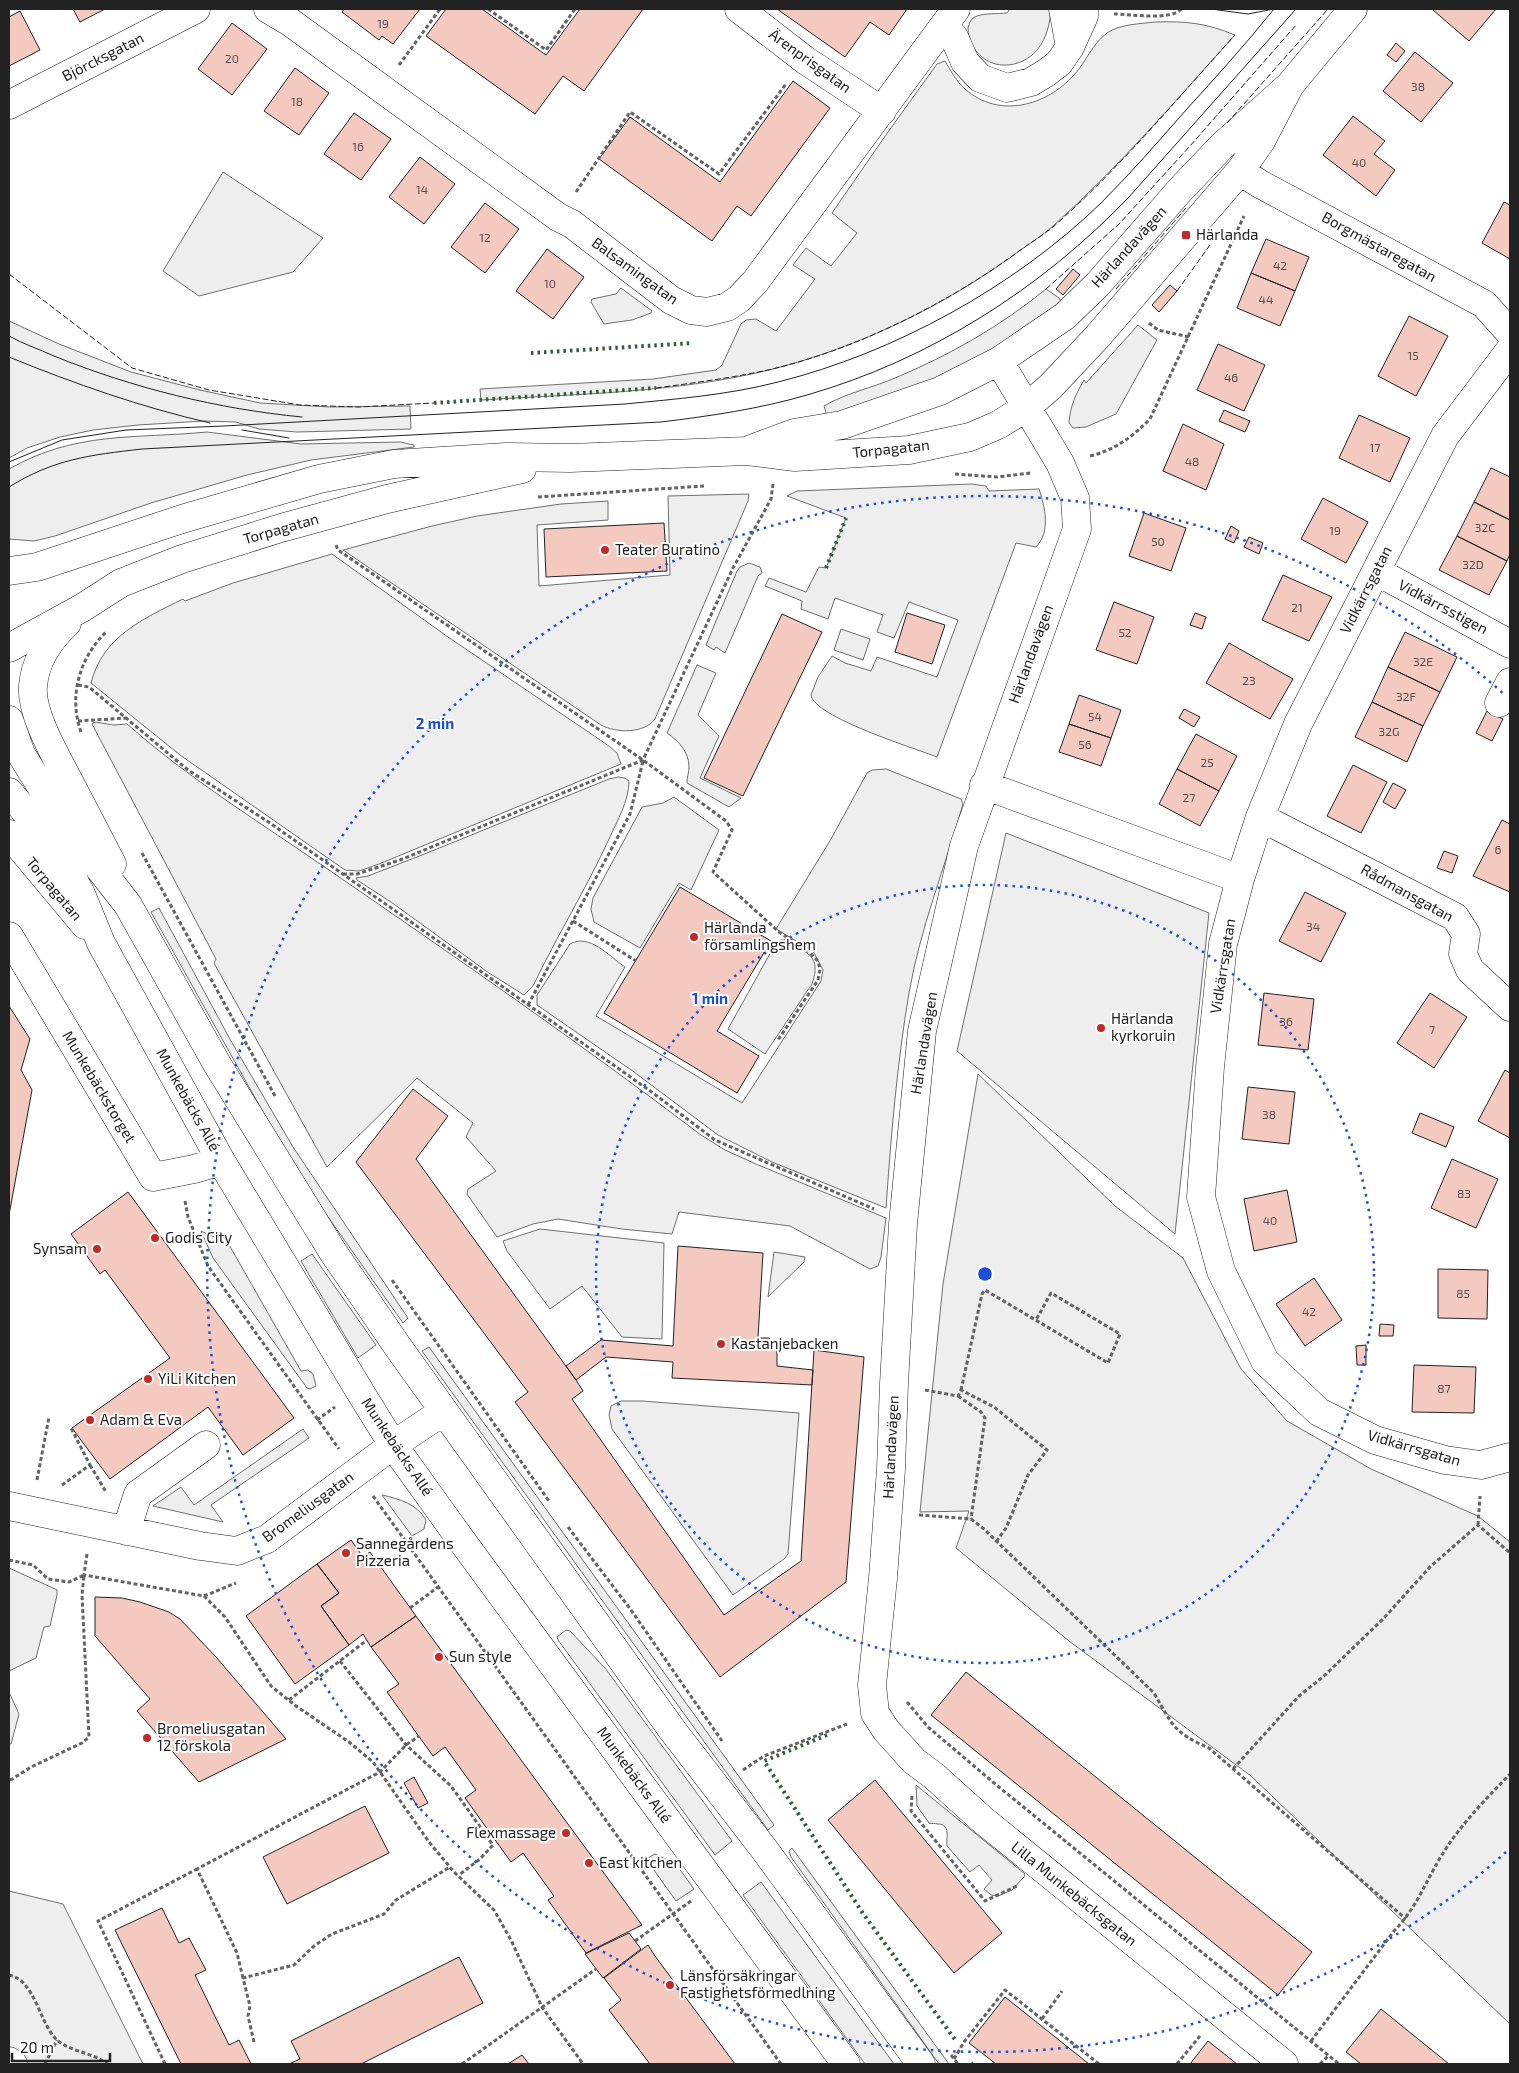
<svg xmlns="http://www.w3.org/2000/svg" width="1519" height="2073" font-family="'Exo 2',sans-serif">
<rect width="100%" height="100%" fill="#fff"/>
<path fill="#eee" stroke="#6f6f6f" d="M1010 9H1051C1050 23 1047 37 1038 49 1021 70 987 72 973 46 970 41 968 34 968 28 969 23 971 18 977 16 985 13 998 14 1007 13Z
M1155 22C1186 21 1206 23 1235 35 1176 100 1119 167 1053 226 1042 236 1029 244 1018 252 944 306 858 348 769 370 675 393 576 394 481 400L480 389 653 379 716 370 722 365 741 324 746 320 756 319 776 331 815 279 793 265 806 248 831 266 857 233 832 213 888 132 937 64 945 61C951 71 956 81 965 89 999 119 1046 106 1074 75 1086 62 1092 44 1107 33 1120 24 1139 24 1155 22Z
M223 172 323 238 293 272 199 296 163 271Z
M621 288 652 311 651 313 632 320 604 324 591 302 592 299 616 294Z
M1046 289 1059 298 1063 305 1051 317 943 377 827 416 824 406C846 393 872 388 895 378 948 356 1001 326 1046 289Z
M9 321 59 344 131 372 200 390 260 403 330 407 410 406 411 429 297 432 259 429 236 422 204 421 138 425 93 430 60 437 27 448 9 458Z
M1138 325 1157 340 1116 414 1086 427 1073 428 1069 423C1070 406 1076 394 1084 380L1086 383Z
M207 432 301 444 400 442 414 445V447L311 460 247 475 151 503 55 536 34 541 9 539V469C76 431 134 439 207 432Z
M971 484 986 486 989 491 1039 489C1045 507 1051 532 1036 547L1016 543 937 757C914 748 814 717 811 695L818 677 832 656 845 663 871 671 877 657 937 677 958 620 909 602 894 638 877 632 883 615 835 598 828 619 801 609 802 601 765 586 769 578 806 592 819 567 826 568 846 518 787 496 797 491Z
M749 494 748 501 655 719C644 734 616 733 601 725L343 550 432 526 477 516 561 504 608 501V520L537 525 539 586 670 575 668 496Z
M332 554 448 637 609 746 617 753 621 764 379 864 359 871 345 870 180 755 91 683C103 636 143 619 183 599L185 601 233 583Z
M749 563 760 567 762 573 758 576 725 653 716 647 714 650 706 645 737 571 740 567Z
M841 629 870 639 863 660 834 650Z
M697 665 716 673 698 715 719 736 700 778 741 798 729 807 687 783C687 777 689 772 689 767 689 752 679 741 667 733Z
M95 722 114 725 127 724C189 779 261 823 329 870 454 956 580 1043 701 1135L725 1150 756 1164 886 1218 881 1257 878 1266 870 1269 790 1226 679 1212 672 1234 622 1229 558 1219 533 1224 497 1237 467 1194 468 1189 496 1171 466 1137 473 1123 417 1078 327 1167 214 963 216 959 92 724Z
M886 769 961 799 963 804C945 867 920 929 909 993 897 1064 891 1136 886 1208L772 1162 718 1135 634 1072 537 1005V995L570 944C589 933 609 956 625 967L596 1016 742 1103 821 981 823 970 813 951 776 929 831 839 867 773 872 770Z
M618 777 625 778 629 781C629 801 617 821 609 839 586 889 557 936 533 986L524 995 489 973 391 902 357 880 356 878 368 876 427 853 609 779Z
M674 797 719 830 691 890 679 883 640 948 594 922 591 909 593 898 642 807 663 803Z
M1006 833 1209 913 1175 1234 957 1051Z
M159 908 231 1041 293 1147 408 1318 403 1323 321 1207 277 1137 151 912Z
M782 940H786C807 953 822 956 812 984L765 1054 728 1029 777 941Z
M978 1074 1115 1206 1183 1258 1241 1369 1287 1421 1371 1469 1478 1516 1510 1542V2024L1251 1776 1069 1641 956 1548 969 1511 920 1512 943 1284Z
M540 1229 664 1243 662 1339 622 1337 582 1286 550 1309 507 1251 503 1241Z
M201 1231 228 1243 301 1371 308 1370 313 1374 316 1386 310 1389 307 1388 213 1258Z
M774 1252 805 1257 804 1262 768 1297Z
M312 1254 376 1345 358 1358 301 1261Z
M429 1347 774 1825 768 1830 422 1351Z
M621 1401H642L799 1413 788 1554 784 1559 733 1595 612 1429 609 1415 611 1406Z
M303 1429 309 1438 211 1505 223 1522 153 1506 181 1487 194 1505Z
M382 1495C400 1499 417 1504 426 1520L424 1529 412 1536Z
M9 1568 53 1588 57 1590V1595L50 1626 44 1627 36 1658 9 1671Z
M566 1630 570 1631 605 1668 732 1841 715 1855 558 1640 557 1637Z
M9 1692 19 1714 11 1744H9Z
M916 1785 1025 1874 1024 1877 1012 1890 998 1896 991 1895 984 1889 992 1880 979 1865 970 1872 947 1846C946 1838 951 1824 938 1824 935 1823 932 1824 929 1823L917 1806Z
M792 1848 949 2064H939L791 1857 789 1851Z
M655 1854 676 1864 694 1889 676 1901 646 1859Z
M761 1882 894 2064H865L743 1895Z
M9 1891 63 1904 143 2064H26L9 2051Z"/>
<path fill="#f3c9c0" stroke="#222" d="M73 9H105L80 22Z
M344 9H420L393 44 382 36 379 40 342 12Z
M446 9H482L546 55 580 9H643L584 91 563 76 535 114 426 36Z
M777 9H907L889 35 870 22 845 57Z
M1434 9H1496L1469 41 1433 10Z
M20 11 40 50 9 66V17Z
M232 23 267 49 232 95 198 69Z
M1396 43 1405 51 1396 62 1387 55Z
M1415 52 1453 83 1421 122 1383 91Z
M295 68 329 93 299 135 264 111Z
M793 81 830 108 751 216 737 206 712 241 599 159 630 117 720 182Z
M354 113 391 139 361 180 324 154Z
M1353 116 1385 141 1374 154 1395 170 1376 196 1323 155Z
M420 157 455 184 424 224 389 197Z
M1504 202 1510 205V259L1482 243Z
M485 203 519 229 485 273 451 247Z
M1266 239 1309 257 1295 291 1251 273Z
M547 249 584 277 553 319 516 291Z
M1073 269 1080 275 1063 295 1056 289Z
M1251 273 1295 291 1280 326 1237 308Z
M1170 285 1177 291 1159 312 1152 305Z
M1409 316 1448 336 1416 396 1378 376Z
M1218 344 1265 365 1244 411 1197 390Z
M1224 410 1250 421 1245 432 1219 421Z
M1359 415 1410 438 1390 482 1339 458Z
M1183 424 1224 444 1206 490 1163 471Z
M1491 468 1510 477V520L1474 502Z
M1323 498 1368 522 1346 563 1301 539Z
M1474 502 1510 520V554L1507 561 1457 536Z
M1144 513 1186 528 1171 571 1129 556Z
M664 523 667 571 546 577 544 529Z
M1231 526 1239 531 1234 543 1225 539Z
M1457 536 1507 561 1489 595 1439 570Z
M1249 537 1263 543 1259 554 1244 547Z
M1283 575 1332 597 1309 641 1262 620Z
M1114 602 1154 617 1137 664 1096 650Z
M907 613 945 625 932 664 895 652Z
M1195 613 1206 617 1202 629 1190 625Z
M782 614 822 632 743 796 704 778Z
M1405 632 1457 657 1440 692 1388 667Z
M1229 643 1293 679 1270 719 1206 683Z
M1388 667 1440 692 1423 726 1372 702Z
M1079 695 1121 710 1111 738 1069 724Z
M1372 702 1423 726 1407 762 1355 737Z
M1184 709 1200 717 1194 727 1179 718Z
M1487 711 1503 719 1492 741 1476 733Z
M1069 724 1111 738 1101 766 1059 752Z
M1196 734 1237 756 1219 791 1177 769Z
M1353 765 1387 782 1361 833 1327 816Z
M1177 769 1219 791 1200 826 1159 804Z
M1393 783 1406 790 1395 809 1383 802Z
M1502 820 1510 824V892L1473 876Z
M1444 851 1458 856 1452 873 1437 868Z
M680 887 771 941 717 1031 759 1056 737 1093 604 1013Z
M1305 892 1346 913 1321 962 1279 941Z
M1264 993 1314 999 1308 1050 1258 1045Z
M1430 993 1467 1017 1434 1068 1397 1043Z
M9 1006 30 1039 21 1070 32 1090 9 1215Z
M1505 1070 1510 1073V1138L1478 1121Z
M1248 1087 1295 1092 1289 1144 1242 1139Z
M413 1089 448 1116 416 1159 576 1380 583 1391 572 1399 724 1615 801 1561 814 1350 864 1357 846 1582 720 1677 515 1402 528 1392 356 1162Z
M1420 1113 1454 1127 1446 1147 1412 1133Z
M1452 1159 1498 1179 1476 1228 1431 1208Z
M1287 1190 1297 1242 1254 1251 1244 1199Z
M128 1192 294 1418 243 1455 208 1407 110 1479 72 1428 170 1358 105 1270 100 1274 71 1234Z
M678 1246 763 1253 758 1338H769L777 1346V1366L813 1370 812 1385 672 1378 673 1362 606 1357 576 1380 566 1366 601 1340 673 1346Z
M1438 1269 1488 1270 1487 1319 1438 1318Z
M1314 1278 1342 1320 1305 1346 1276 1304Z
M1380 1324 1394 1325 1393 1336H1379Z
M1366 1345V1365H1357L1356 1346Z
M1414 1365 1476 1367 1474 1413 1412 1412Z
M351 1540 363 1557 370 1552 416 1616 371 1647 363 1634 349 1645 321 1606 339 1593 317 1564Z
M317 1564 339 1593 321 1606 349 1645 295 1684 246 1616Z
M95 1597 122 1598 140 1602 169 1612 180 1619 216 1657 286 1739 199 1782 137 1711 150 1699 95 1636Z
M416 1616 554 1805 642 1925 586 1953 548 1900 554 1896 523 1853 511 1862 465 1798 476 1790 445 1747 433 1756 387 1692 399 1684 371 1647Z
M966 1672 1312 1952 1278 1995 931 1715Z
M414 1777 428 1803 418 1808 404 1783Z
M875 1780 1002 1933 954 1973 828 1820Z
M365 1806 389 1853 287 1904 263 1857Z
M162 1908 179 1943 189 1938 206 1970 195 1975 229 2045 239 2040 251 2064H181L115 1930Z
M629 1933 641 1949 603 1978 585 1954Z
M648 1945 655 1956 735 2064H650L609 2010 621 2000 604 1978Z
M459 1957 483 2003 361 2064H289L300 2059 291 2041Z
M1005 1997 1089 2064H996L969 2043Z
M1381 2009 1449 2064H1361L1346 2052Z
M1208 2041 1237 2064H1190Z
M522 2055 529 2064H508Z"/>
<g fill="none" stroke-linecap="round" stroke-linejoin="round">
<defs>
<path id="minor" d="M268 9 290 22 558 217 572 224 671 300 691 310 707 312 727 307 739 299 755 282 956 9
M739 9 805 60 882 111
M1063 9 1070 47
M944 26 954 37 965 62 980 78 1007 88 1031 82 1046 73 1059 63 1070 47 1084 16V9
M9 105 196 9
M1240 171 1260 184 1484 304 1510 333
M1510 350 1445 436 1298 724 1260 817 1240 879 1223 944 1210 1067 1201 1197 1221 1271 1265 1361 1319 1412 1375 1440 1445 1460 1481 1465 1510 1457
M999 361 1060 463 1075 498 1077 529 964 846 922 1031 903 1224 894 1384 891 1469 883 1578 872 1685 875 1713 886 1730 914 1761 934 1776 984 1821 1284 2064
M751 449 794 433 842 425 940 391 999 361 1065 316 1098 284 1181 189 1223 145 1290 85 1353 9
M9 571 37 567 182 519 319 479 394 464 506 457 570 458 747 451 795 457 909 450 970 437 998 425 1027 407 1051 386 1098 336 1240 171 1261 141 1290 85
M1376 571 1510 644
M67 623C49 640 35 661 33 686 30 715 60 763 73 789 86 814 99 839 112 864
M9 648 82 608 121 583 182 559 281 528 387 499 522 469
M1499 703 1510 682
M9 720 21 754 52 804 82 846 128 905 217 1064 333 1252 398 1347 673 1731 764 1849 921 2064
M984 785 1240 879
M9 792 36 824 68 870 81 894 101 943 221 1161 359 1390 393 1445 454 1530 846 2064
M1260 817 1455 917 1466 934 1463 954 1470 970 1510 1007
M9 834 85 925
M9 936 153 1177 194 1169 221 1161
M9 1506 200 1546 237 1551 267 1539 393 1445 444 1411
M126 1531 138 1494 206 1445
M9 2061 13 2064"/>
</defs>
<use href="#minor" stroke="#222" stroke-width="29"/>
<path stroke="#646464" stroke-width="3" stroke-dasharray="4 2.5" stroke-linecap="butt" d="M488 9 546 50 575 9
M1114 14C1130 14 1172 21 1181 9
M399 65 440 9
M576 192 630 112 719 174 786 84
M1149 323 1158 330 1189 337
M1090 456C1115 450 1132 437 1150 419L1244 216
M955 474 997 477 1031 473
M538 497 704 486
M336 545 338 550 643 760 726 821 732 830 713 872 779 932 809 952 818 961 820 969 818 980 778 1040
M78 685 89 687 188 770 270 823 394 910 653 1093 715 1140 874 1209
M78 721 126 718
M81 732C68 695 80 657 107 631
M142 853 275 1096
M343 874H357L400 860 643 760 733 568 771 499 773 484
M573 921 636 961
M528 1005 630 814 643 761
M185 1201 188 1217 208 1266 339 1449
M392 1280 549 1501
M925 1390 958 1396 961 1390 994 1407 1047 1450 1028 1475 1006 1528 996 1542
M961 1390 982 1294 985 1290 1108 1363 1120 1334 1051 1293 1036 1320
M958 1396 981 1412 985 1418 971 1519
M317 1420 335 1407
M90 1465 106 1492
M37 1480 49 1417
M62 1485 90 1465 70 1426
M373 1496 781 2064
M919 1515 971 1519 984 1529 1154 1693C1173 1726 1173 1732 1209 1748L1406 1919
M1478 1525 1480 1496
M568 1527 631 1610 722 1741
M87 1554 84 1575 204 1596 225 1617 271 1686 296 1706 349 1742 373 1762 429 1842 454 1872 494 1910 511 1940 542 2007 583 2064
M9 1560 33 1565 48 1579 69 1582 84 1575 82 1595 89 1737 82 1743 31 1767 9 1781
M204 1596 236 1583
M410 1608 438 1587
M340 1661 406 1745 451 1786 493 1845 480 1859 459 1875
M289 1700 367 1640
M907 1702 928 1727 994 1783 1339 2064
M1233 1769 1299 1696 1324 1676 1383 1619 1430 1567 1478 1525 1510 1553
M743 1770 764 1756 847 1724
M912 1796 911 1811 985 1901 1017 1886
M635 1941 691 1901
M9 1975C35 1980 39 2022 56 2039 69 2052 93 2052 107 2064
M243 1978 237 1953 197 1869 380 1772 406 1745 419 1736
M1042 2019 1062 1991
M1311 2041 1394 1931C1418 1907 1428 1875 1447 1847 1465 1820 1488 1797 1510 1774
M254 2042 248 2016 250 2006 243 1978 294 1965 314 1946 332 1934 384 1914 396 1900 450 1867
M951 2055 958 2064
M954 2059 964 2042 1005 1990 1099 2064
M45 2064 57 2040
M165 2064 98 1921 197 1869
M462 2064 596 1969
M1177 2064 1200 2036
M1320 2064 1329 2055"/>
<use href="#minor" stroke="#fff" stroke-width="28"/>
<path stroke="#222" stroke-width="1" d="M1211 9 1248 14 1274 9
M9 336C23 344 39 349 54 356 133 388 218 409 302 417
M9 357C75 384 141 407 210 423
M242 430 289 438
M9 462 62 440 126 430 224 426 625 404C676 399 728 395 778 382 894 353 1014 287 1100 204 1130 174 1158 142 1186 110 1216 77 1246 44 1274 9
M9 487C54 459 90 455 142 449L661 422C710 416 759 409 807 395 929 360 1041 289 1129 197L1296 9"/>
<path stroke="#2f5e38" stroke-width="4" stroke-dasharray="2.5 4" stroke-linecap="butt" d="M531 353 693 343
M434 403 656 388
M826 568 846 518
M827 1735 764 1761 862 1912 956 2041
M971 2063 972 2064"/>
<path stroke="#222" stroke-width="1" stroke-dasharray="6 2.5" stroke-linecap="butt" d="M1172 9H1173
M1227 123 1328 9
M9 274 132 368 209 390 300 405 358 407 434 403
M1046 289 1119 224 1190 146 1297 24
M1116 289 1186 208
M1177 291 1210 245
M656 388C693 383 731 378 768 370 855 350 947 304 1019 251 1030 243 1042 236 1053 227 1119 169 1176 100 1235 35"/>
</g>
<g fill="none" stroke="#1d4ed8" stroke-width="2.5" stroke-dasharray="2.5 5">
<circle cx="985" cy="1274" r="389"/>
<path d="M1506 1852A778 778 0 1 1 1506 696"/>
</g>
<g fill="#c62828" stroke="#fff" stroke-width="2">
<rect x="1181" y="230" width="10" height="10" rx="2.5"/>
<circle cx="605" cy="550" r="5"/>
<circle cx="694" cy="937" r="5"/>
<circle cx="1101" cy="1028" r="5"/>
<circle cx="155" cy="1238" r="5"/>
<circle cx="97" cy="1249" r="5"/>
<circle cx="721" cy="1344" r="5"/>
<circle cx="148" cy="1379" r="5"/>
<circle cx="90" cy="1420" r="5"/>
<circle cx="346" cy="1553" r="5"/>
<circle cx="439" cy="1657" r="5"/>
<circle cx="147" cy="1738" r="5"/>
<circle cx="566" cy="1833" r="5"/>
<circle cx="589" cy="1863" r="5"/>
<circle cx="670" cy="1985" r="5"/>
</g>
<g text-anchor="middle" stroke-width="4" stroke-linejoin="round" paint-order="stroke">
<g font-size="12" fill="#564c4a">
<text x="383" y="28">19</text>
<text x="232" y="63">20</text>
<text x="1418" y="91">38</text>
<text x="297" y="106">18</text>
<text x="358" y="151">16</text>
<text x="1359" y="167">40</text>
<text x="422" y="194">14</text>
<text x="485" y="242">12</text>
<text x="1280" y="270">42</text>
<text x="550" y="288">10</text>
<text x="1266" y="304">44</text>
<text x="1413" y="360">15</text>
<text x="1231" y="382">46</text>
<text x="1375" y="452">17</text>
<text x="1192" y="466">48</text>
<text x="1485" y="532">32C</text>
<text x="1335" y="535">19</text>
<text x="1158" y="546">50</text>
<text x="1473" y="569">32D</text>
<text x="1297" y="612">21</text>
<text x="1125" y="637">52</text>
<text x="1423" y="666">32E</text>
<text x="1249" y="685">23</text>
<text x="1406" y="701">32F</text>
<text x="1095" y="721">54</text>
<text x="1389" y="736">32G</text>
<text x="1085" y="749">56</text>
<text x="1207" y="767">25</text>
<text x="1189" y="802">27</text>
<text x="1498" y="854">6</text>
<text x="1313" y="931">34</text>
<text x="1286" y="1026">36</text>
<text x="1432" y="1034">7</text>
<text x="1269" y="1119">38</text>
<text x="1464" y="1198">83</text>
<text x="1270" y="1225">40</text>
<text x="1463" y="1298">85</text>
<text x="1309" y="1316">42</text>
<text x="1444" y="1393">87</text>
</g>
<g font-size="15" fill="#222" stroke="#fff">
<text transform="translate(103 57) rotate(-27)" y="5">Björcksgatan</text>
<text transform="translate(810 61) rotate(36)" y="5">Ärenprisgatan</text>
<text transform="translate(1129 247) rotate(-48)" y="5">Härlandavägen</text>
<text transform="translate(1379 247) rotate(29)" y="5">Borgmästaregatan</text>
<text transform="translate(635 271) rotate(36)" y="5">Balsamingatan</text>
<text transform="translate(891 449) rotate(-6)" y="5">Torpagatan</text>
<text transform="translate(281 529) rotate(-16)" y="5">Torpagatan</text>
<text transform="translate(1366 590) rotate(-63)" y="5">Vidkärrsgatan</text>
<text transform="translate(1443 607) rotate(28)" y="5">Vidkärrsstigen</text>
<text transform="translate(1031 654) rotate(-70)" y="5">Härlandavägen</text>
<text transform="translate(54 889) rotate(50)" y="5">Torpagatan</text>
<text transform="translate(1407 893) rotate(29)" y="5">Rådmansgatan</text>
<text transform="translate(1223 966) rotate(-81)" y="5">Vidkärrsgatan</text>
<text transform="translate(924 1043) rotate(-81)" y="5">Härlandavägen</text>
<text transform="translate(99 1087) rotate(59)" y="5">Munkebäckstorget</text>
<text transform="translate(188 1100) rotate(61)" y="5">Munkebäcks Allé</text>
<text transform="translate(397 1447) rotate(56)" y="5">Munkebäcks Allé</text>
<text transform="translate(891 1447) rotate(-87)" y="5">Härlandavägen</text>
<text transform="translate(1414 1448) rotate(16)" y="5">Vidkärrsgatan</text>
<text transform="translate(308 1507) rotate(-36)" y="5">Bromeliusgatan</text>
<text transform="translate(634 1775) rotate(54)" y="5">Munkebäcks Allé</text>
<text transform="translate(1074 1894) rotate(39)" y="5">Lilla Munkebäcksgatan</text>
</g>
<g font-size="15" fill="#222" stroke="#fff" text-anchor="start">
<text x="1196" y="240">Härlanda</text>
<text x="615" y="555">Teater Buratino</text>
<text x="704" y="933">Härlanda<tspan x="704" dy="17">församlingshem</tspan></text>
<text x="1111" y="1024">Härlanda<tspan x="1111" dy="17">kyrkoruin</tspan></text>
<text x="165" y="1243">Godis City</text>
<text x="87" y="1254" text-anchor="end">Synsam</text>
<text x="731" y="1349">Kastanjebacken</text>
<text x="158" y="1384">YiLi Kitchen</text>
<text x="100" y="1425">Adam &amp; Eva</text>
<text x="356" y="1549">Sannegårdens<tspan x="356" dy="17">Pizzeria</tspan></text>
<text x="449" y="1662">Sun style</text>
<text x="157" y="1734">Bromeliusgatan<tspan x="157" dy="17">12 förskola</tspan></text>
<text x="556" y="1838" text-anchor="end">Flexmassage</text>
<text x="599" y="1868">East kitchen</text>
<text x="680" y="1981">Länsförsäkringar<tspan x="680" dy="17">Fastighetsförmedlning</tspan></text>
</g>
</g>
<circle cx="985" cy="1274" r="8" fill="#1d4ed8" stroke="#fff" stroke-width="2.5"/>
<g font-size="15" text-anchor="middle" font-weight="bold" fill="#1d4ed8" stroke="#fff" stroke-width="4" stroke-linejoin="round" paint-order="stroke">
<text x="435" y="729">2 min</text>
<text x="710" y="1004">1 min</text>
</g>
<rect width="1519" height="2073" fill="none" stroke="#222222" stroke-width="20"/>
<path d="M12 2053v8h98v-8" fill="none" stroke="#222222" stroke-width="2.5"/>
<text x="20" y="2053" font-size="15" fill="#222222" stroke="#ffffff" stroke-width="4" paint-order="stroke">20 m</text>
</svg>
